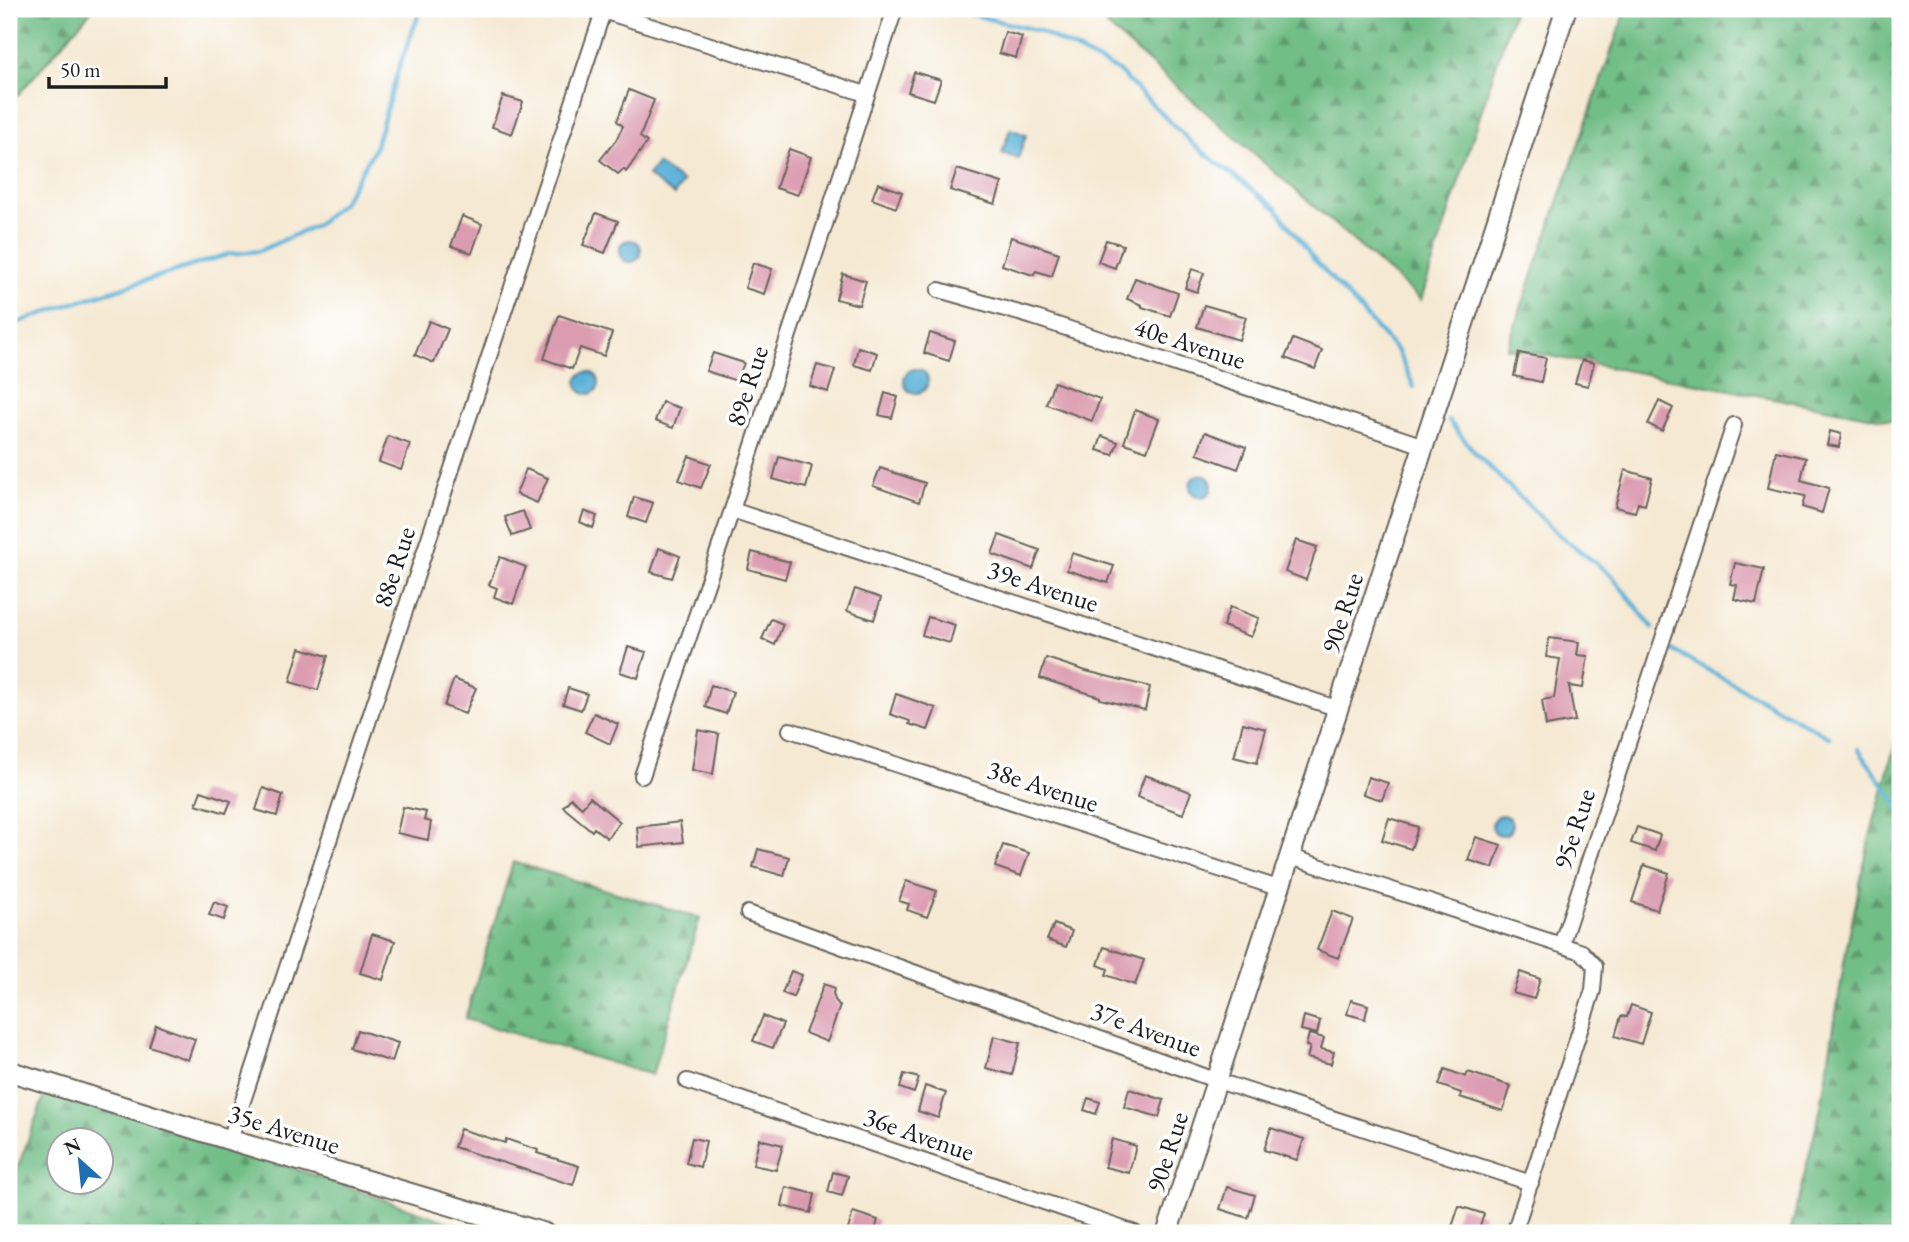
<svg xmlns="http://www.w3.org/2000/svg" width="1909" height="1242" font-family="'EB Garamond',serif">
<defs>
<pattern id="forest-firs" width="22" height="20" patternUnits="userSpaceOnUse" patternTransform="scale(1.75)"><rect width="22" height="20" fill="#72be87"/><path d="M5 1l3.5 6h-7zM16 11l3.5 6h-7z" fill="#5d9a6e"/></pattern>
</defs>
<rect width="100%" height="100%" fill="#fff"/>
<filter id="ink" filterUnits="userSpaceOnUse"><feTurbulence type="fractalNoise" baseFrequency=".0143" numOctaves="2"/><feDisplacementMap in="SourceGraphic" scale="14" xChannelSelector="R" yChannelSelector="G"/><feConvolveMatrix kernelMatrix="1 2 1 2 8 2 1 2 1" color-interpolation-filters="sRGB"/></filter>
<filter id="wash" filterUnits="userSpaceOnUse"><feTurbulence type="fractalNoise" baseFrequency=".00686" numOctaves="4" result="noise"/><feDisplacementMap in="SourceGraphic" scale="28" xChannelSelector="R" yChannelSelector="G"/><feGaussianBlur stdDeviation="1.57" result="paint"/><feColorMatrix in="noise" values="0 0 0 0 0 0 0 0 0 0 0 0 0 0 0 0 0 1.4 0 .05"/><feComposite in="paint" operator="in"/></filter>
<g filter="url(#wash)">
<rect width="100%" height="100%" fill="#f5e9d3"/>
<path fill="url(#forest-firs)" stroke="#476d52" stroke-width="2" fill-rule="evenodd" d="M9 9H93L9 105Z
M1088 9H1514L1421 300Z
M1626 9H1900V422L1507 348Z
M1900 726V1233H1790L1821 1107 1847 945 1870 836Z
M513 862 700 918 652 1075 465 1019Z
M49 1083 451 1223 453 1233H9V1191ZM60 1140H102V1182H60Z"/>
<path fill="#5ab1d7" stroke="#3b667a" stroke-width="2" d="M1010 129 1026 135 1018 159 1002 153Z
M657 164 683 182 674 195 648 176Z
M619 251a11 11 0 1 1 22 0a11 11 0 1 1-22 0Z
M904 381a12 12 0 1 1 24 0a12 12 0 1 1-24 0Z
M577 383a11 11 0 1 1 22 0a11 11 0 1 1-22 0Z
M1190 486a11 11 0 1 1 22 0a11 11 0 1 1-22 0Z
M1492 825a10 10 0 1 1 20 0a10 10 0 1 1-20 0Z"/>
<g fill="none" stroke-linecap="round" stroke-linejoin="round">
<path stroke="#5ab1d7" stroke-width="4.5" d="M910 9 961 12 1039 31 1117 70 1194 145 1276 208 1313 258 1398 352 1414 387
M9 326 64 306 229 254 259 251 317 225 343 202 375 148 400 64 421 9
M1449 421 1477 455 1558 534 1611 575 1653 628
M1672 650 1829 737
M1858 749 1900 808"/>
</g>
<g id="blocks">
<path fill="#db9bb0" d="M1005 32 1022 37 1016 58 999 53Z
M914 72 941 80 934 100 908 92Z
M629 90 654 100 640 137 647 142 626 172 624 169 618 174 600 160 616 140 623 126 617 121Z
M503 96 523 102 512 134 492 127Z
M789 149 811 157 798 195 776 188Z
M957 169 1002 183 995 204 950 190Z
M878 183 902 192 896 208 872 199Z
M596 213 618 221 605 253 583 245Z
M462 216 482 224 472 253 451 246Z
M1011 237 1059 253 1052 276 1036 271 1033 275 1002 265Z
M1106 240 1123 245 1115 268 1098 262Z
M753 263 772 269 764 294 745 288Z
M1192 269 1204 273 1197 292 1185 288Z
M843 274 866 281 859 305 836 299Z
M1135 278 1178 293 1170 316 1142 307V305L1127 299Z
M1204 305 1246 317 1239 340 1197 327Z
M559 315 612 333 604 356 580 348 572 369 544 359Z
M429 321 448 329 434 363 415 355Z
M930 333 955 341 949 361 924 353Z
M1293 339 1322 350 1315 369 1285 358Z
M858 347 877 353 872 370 854 365Z
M713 353 744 363 737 381 706 371Z
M1519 353 1546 358 1541 382 1514 376Z
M1582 360 1594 363 1588 386 1575 383Z
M817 365 835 370 828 392 810 386Z
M1054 382 1100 399 1092 421 1046 404Z
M885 393 898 397 892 418 879 415Z
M1659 401 1673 408 1662 431 1648 424Z
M662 402 680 408 673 428 655 421Z
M1135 410 1159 419 1147 451 1124 443Z
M1830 431 1841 434 1839 447 1827 445Z
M1205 432 1246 447 1238 469 1197 454Z
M388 436 410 444 401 470 379 462Z
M1102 436 1118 442 1113 455 1097 450Z
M1776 451 1806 458 1801 480 1829 488 1822 513 1802 507 1805 496 1768 488Z
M689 456 711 464 701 488 679 480Z
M779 457 812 466 806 488 773 479Z
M880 468 925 483 919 502 873 486Z
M526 469 548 478 537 503 516 494Z
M1625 470 1652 478 1645 505 1638 503 1635 512 1615 507Z
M634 497 653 503 646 523 628 517Z
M523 511 530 530 512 536 505 517Z
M584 511 597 516 593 528 580 522Z
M999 535 1040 550 1033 569 992 554Z
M1296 540 1317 547 1306 580 1285 572Z
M659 548 680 556 672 578 651 572Z
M752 552 790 562 785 579 748 569Z
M1072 553 1114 566 1108 583 1067 570Z
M500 557 526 567 513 604 494 597 497 588 489 585Z
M1735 563 1764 569 1756 604 1734 599 1737 585 1730 584Z
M855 589 881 598 874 620 847 611Z
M1230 607 1259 618 1251 637 1223 626Z
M928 617 955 625 950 643 922 635Z
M771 619 783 624 775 645 762 639Z
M1549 638 1579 642 1577 655 1588 656 1583 688 1569 686 1575 721 1546 726 1542 700 1554 698 1560 659 1546 657Z
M628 647 646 652 638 678 620 672Z
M300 648 328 656 318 690 290 682Z
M1046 658 1086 671 1150 687 1145 710 1100 699V697L1040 678Z
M454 679 476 688 465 714 444 706Z
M711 685 733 692 726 714 705 707Z
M568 688 587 694 581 710 563 704Z
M896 694 936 708 928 730 909 724 910 721 890 714Z
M594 713 618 724 610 744 585 732Z
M1243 723 1266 729 1257 763 1234 757Z
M698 730 719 734 713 774 692 770Z
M1145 775 1191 792 1183 814 1137 797Z
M1368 777 1388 783 1382 800 1363 794Z
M263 788 283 795 277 816 256 810Z
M201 791 231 801 226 813 196 804Z
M590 797 620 822 607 838 594 828 592 831 563 807 571 798 582 807Z
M403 807 426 812 424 820 431 822 428 840 397 833Z
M1389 818 1418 827 1411 849 1382 840Z
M680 822 683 842 639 847 637 827Z
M1637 827 1660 835 1655 851 1631 843Z
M1476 837 1501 845 1493 868 1468 860Z
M1003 845 1029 853 1021 876 995 867Z
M758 849 789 857 784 876 753 867Z
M1644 865 1669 873 1657 910 1632 902Z
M906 881 937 891 927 917 907 910 909 904 899 901Z
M214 902 228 907 224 920 209 915Z
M1332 911 1353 919 1338 958 1317 950Z
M1054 924 1072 931 1066 947 1047 940Z
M372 934 395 941 383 980 360 973Z
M1104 947 1144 960 1135 985 1106 975 1108 969 1098 965Z
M791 971 802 975 793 997 782 993Z
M1520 972 1540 979 1534 999 1513 993Z
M824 984 835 988 833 993 835 1000 840 1006 827 1042 805 1033Z
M1351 1000 1368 1005 1365 1019 1347 1014Z
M1631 1005 1651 1012 1641 1044 1615 1036 1621 1016 1627 1017Z
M763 1016 783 1024 773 1048 753 1041Z
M1304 1016 1320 1021 1317 1034 1301 1030Z
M156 1025 195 1039 188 1060 149 1046Z
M358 1030 398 1043 392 1062 352 1049Z
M1309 1034 1324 1038 1321 1049 1334 1052 1331 1064 1307 1058 1310 1047 1306 1046Z
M994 1036 1020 1043 1012 1075 986 1068Z
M1445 1069 1466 1077 1468 1072 1511 1086 1503 1111 1460 1097 1461 1093 1439 1085Z
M904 1074 919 1078 914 1093 900 1088Z
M925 1086 946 1093 938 1118 918 1111Z
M1129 1089 1164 1100 1159 1117 1124 1107Z
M1088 1098 1100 1102 1096 1114 1084 1110Z
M1271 1128 1304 1139 1297 1160 1264 1150Z
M460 1129 505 1143 506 1139 538 1150 537 1153 579 1166 573 1185 454 1147Z
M692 1138 706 1141 700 1167 686 1163Z
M759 1139 783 1145 776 1170 753 1165Z
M1112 1139 1136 1146 1129 1173 1105 1167Z
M833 1172 848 1176 842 1196 828 1192Z
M786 1187 815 1194 811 1213 782 1206Z
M1227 1187 1255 1195 1248 1218 1220 1209Z
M1459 1206 1484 1214 1478 1233H1450Z
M853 1212 878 1220 874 1233H847Z"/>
</g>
</g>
<g filter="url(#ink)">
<use href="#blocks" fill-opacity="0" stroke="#68645c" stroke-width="2"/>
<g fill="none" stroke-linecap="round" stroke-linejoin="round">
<defs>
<path id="street" d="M603 11 866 94
M939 290 1033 317 1424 446
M732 510 1339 709
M790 730 1281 889
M642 776 732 510 895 9
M1291 857 1561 945 1582 952 1595 966 1593 990 1514 1233
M748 913 1218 1081 1531 1183
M1561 945 1734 425
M687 1081 1135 1233
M230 1140 604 9"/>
<path id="secondary" d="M9 1071 230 1140 544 1233
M1167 1233 1566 9"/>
</defs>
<use href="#street" stroke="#68645c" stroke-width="18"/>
<use href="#secondary" stroke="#68645c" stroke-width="23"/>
<use href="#street" stroke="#fff" stroke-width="14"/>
<use href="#secondary" stroke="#fff" stroke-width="19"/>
</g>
</g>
<g text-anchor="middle" stroke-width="7" stroke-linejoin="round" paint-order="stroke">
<g font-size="26" fill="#1c1c1c" stroke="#fff">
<text transform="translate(1190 343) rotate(18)" y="9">40e Avenue</text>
<text transform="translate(747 386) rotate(-72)" y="9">89e Rue</text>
<text transform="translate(394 567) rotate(-72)" y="9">88e Rue</text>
<text transform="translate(1043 586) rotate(18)" y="9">39e Avenue</text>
<text transform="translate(1342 613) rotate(-72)" y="9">90e Rue</text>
<text transform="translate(1043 786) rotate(18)" y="9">38e Avenue</text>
<text transform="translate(1574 829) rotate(-72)" y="9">95e Rue</text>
<text transform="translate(1146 1029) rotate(20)" y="9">37e Avenue</text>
<text transform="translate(284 1129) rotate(17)" y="9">35e Avenue</text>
<text transform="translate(919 1134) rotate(19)" y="9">36e Avenue</text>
<text transform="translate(1167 1152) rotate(-72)" y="9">90e Rue</text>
</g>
</g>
<rect width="1909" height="1242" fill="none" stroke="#fff" stroke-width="35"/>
<g transform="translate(80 1161) rotate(333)"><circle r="33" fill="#ffffff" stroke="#a4a4a4" stroke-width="2"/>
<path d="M0-5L12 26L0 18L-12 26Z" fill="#1f6fb2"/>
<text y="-10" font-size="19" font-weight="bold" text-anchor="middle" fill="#1c1c1c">N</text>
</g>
<path d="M49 77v10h117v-10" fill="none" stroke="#1c1c1c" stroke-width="3.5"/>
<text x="60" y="77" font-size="21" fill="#1c1c1c" stroke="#ffffff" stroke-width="5" paint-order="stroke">50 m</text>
</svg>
